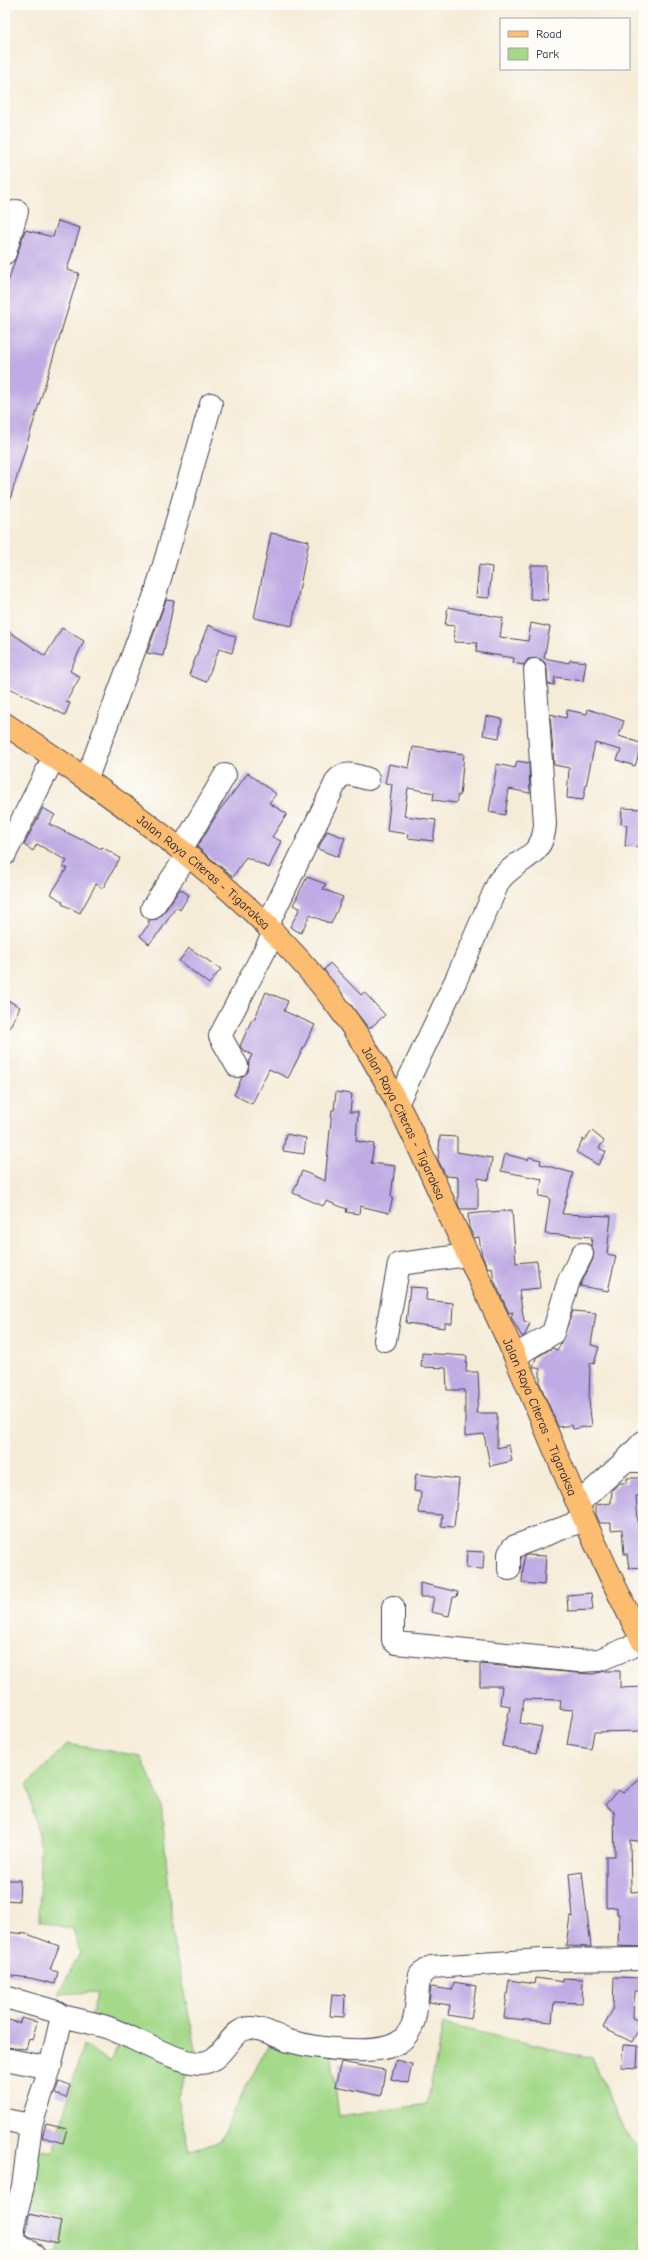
<svg xmlns="http://www.w3.org/2000/svg" width="648" height="2260" font-family="'Comic Neue',sans-serif">
<rect width="100%" height="100%" fill="#fdfcf7"/>
<filter id="ink" filterUnits="userSpaceOnUse"><feTurbulence type="fractalNoise" baseFrequency=".025" numOctaves="2"/><feDisplacementMap in="SourceGraphic" scale="8" xChannelSelector="R" yChannelSelector="G"/><feConvolveMatrix kernelMatrix="1 2 1 2 8 2 1 2 1" color-interpolation-filters="sRGB"/></filter>
<filter id="wash" filterUnits="userSpaceOnUse"><feTurbulence type="fractalNoise" baseFrequency=".012" numOctaves="4" result="noise"/><feDisplacementMap in="SourceGraphic" scale="16" xChannelSelector="R" yChannelSelector="G"/><feGaussianBlur stdDeviation="0.9" result="paint"/><feColorMatrix in="noise" values="0 0 0 0 0 0 0 0 0 0 0 0 0 0 0 0 0 1.4 0 .05"/><feComposite in="paint" operator="in"/></filter>
<g filter="url(#wash)">
<rect width="100%" height="100%" fill="#f5ecd8"/>
<path fill="#a4d98a" stroke="#637e62" d="M67 1744 141 1756 161 1803 174 1946 196 2048 177 2099 189 2150 220 2142 257 2063 274 2039 330 2041 339 2117 427 2104 443 2024 592 2058 627 2137 643 2152V2255H49L58 2251 63 2217 19 2209 31 2148 53 2152 83 2045 110 2062 125 2033 91 2016 98 1992 58 1994 80 1953 73 1929 39 1921 40 1844 27 1785Z"/>
<g id="blocks">
<path fill="#bface4" d="M58 221 80 228 67 270 79 273 8 506 5 505V291L25 230 53 237Z
M271 533 309 541 292 626 254 618Z
M479 565 492 567 489 598 476 597Z
M531 565H549L548 600 530 599Z
M166 600 174 601 163 656 147 653Z
M448 607 503 618 500 637 528 641 531 623 550 627 544 658 569 663 570 660 586 662 583 681 555 677 554 685 548 684 547 669 545 663 540 659H528L524 665 513 663 514 658 476 652 477 643 454 642 455 626 445 625Z
M208 625 236 637 232 653 219 649 206 682 189 675Z
M62 628 84 641 70 671 80 677 66 702 70 703 65 715 5 686V639L10 632 45 656Z
M588 709 624 721 619 736 643 744V755L639 754 635 766 617 760 621 750 595 743 583 800 567 798 569 768 554 765 550 714 566 718 567 710 587 714Z
M486 716 502 719 499 738 483 735Z
M413 747 464 754 460 796 458 795 456 803 433 800 434 793 408 788 404 816 436 820 433 841 408 838 409 834 387 831 392 784 385 783 389 764 409 768Z
M517 761 529 763 530 793 509 789 505 815 489 812 497 764 515 768Z
M248 773 276 794 269 803 287 814 272 837 281 841 269 868 246 857 233 877 197 847 219 811Z
M43 808 55 815 49 824 82 840 83 839 101 849 102 847 120 858 103 888 96 884 80 913 62 904 63 902 51 894 67 868 63 867 67 861 37 844 33 851 24 845Z
M622 808 643 809 641 832 643 833V847L625 846 627 825 621 824Z
M327 831 345 838 338 857 318 849Z
M307 877 326 884 323 889 343 897 331 924 310 915 301 933 290 927 300 908 293 905Z
M180 889 189 895 180 910 176 907 161 930 149 944 140 936 150 923 148 922 149 920 157 919 162 915Z
M189 948 221 969 209 984 179 961Z
M330 963 361 995 364 992 385 1015 369 1029 324 970Z
M266 992 288 1001 284 1011 315 1025 288 1078 269 1069 252 1104 234 1095 242 1077 248 1072 249 1062 252 1055 243 1050 240 1046 252 1019 254 1020Z
M5 999 20 1007 5 1036Z
M336 1092 352 1094 350 1112H358L356 1141 374 1144 371 1163 395 1166 391 1196 393 1197 389 1213 360 1206 359 1214 346 1212 347 1209 326 1201 323 1206 293 1193 302 1171 325 1181 332 1110H334Z
M592 1131 604 1141 599 1148 606 1152 598 1165 576 1152 583 1139 585 1140Z
M286 1134 306 1138 304 1154 283 1151Z
M440 1136 457 1137V1152L492 1158 489 1180 478 1178V1209H460L458 1204V1177L446 1176 438 1160Z
M505 1154 528 1160 529 1157 541 1160 540 1164 573 1173 562 1214 611 1216 607 1254 616 1256 608 1291 580 1286 593 1259 594 1253 591 1245 592 1237 545 1234 550 1198 539 1196 542 1179 501 1171Z
M512 1210 516 1263 537 1261 540 1288 519 1290 524 1321 530 1323 525 1335 522 1337 511 1317 513 1312 509 1313 494 1280 492 1267 488 1268 482 1256 479 1237 474 1238 469 1227 468 1214Z
M410 1287 427 1288 426 1300 453 1303 452 1323H445V1328L406 1323Z
M573 1311 596 1313 591 1345 599 1347 594 1364 590 1363 589 1401 592 1426 573 1429 572 1425 558 1427 540 1384V1369L533 1367 536 1358 552 1348 558 1350Z
M422 1353 467 1356 466 1372H478L479 1395 476 1413H497V1448L509 1445 512 1461 490 1466 484 1434 465 1436V1390H447L446 1368 421 1367Z
M416 1474 459 1479 454 1527 441 1526 442 1515 419 1513 421 1492 414 1491Z
M627 1478H643V1496H636L639 1532H643V1567L629 1568 627 1554H624L622 1529 611 1530V1523H600L596 1514V1505L611 1503 612 1490 620 1483H627Z
M467 1551 484 1552 483 1569 466 1568Z
M527 1555 546 1556 544 1585 522 1583 524 1556Z
M420 1583 458 1592 457 1597H453L449 1616 431 1612 434 1597H420Z
M591 1593 593 1610 568 1611 567 1595Z
M480 1664 577 1673 593 1674 605 1671H620V1688L643 1687V1731L594 1732 591 1749 567 1745 573 1710 560 1709 561 1700 524 1699 520 1723 542 1727 536 1753 502 1746 510 1706 500 1704 502 1686H480Z
M643 1777V1842L630 1840 631 1892 643 1891 642 1947 618 1946 619 1914H617V1907L606 1908V1856H615L614 1812 605 1805 618 1790 623 1793Z
M582 1872 591 1947 566 1946 570 1916 573 1917 569 1874Z
M5 1880H20L19 1901 5 1900Z
M5 1932 27 1934 59 1946 50 1970 58 1972 55 1984 30 1978 5 1975Z
M614 1977 643 1978V1991H634L633 2018 642 2022 632 2042 603 2028 613 2009Z
M536 1978 563 1982V1978L583 1979 582 2003 554 2002 552 2022 504 2018 509 1980 535 1984Z
M454 1982 476 1986 471 2019 448 2015 450 2005 429 2002 431 1987 452 1990Z
M332 1994 345 1995 344 2017 330 2016Z
M21 2018 37 2022 32 2040 29 2039 26 2049 5 2047V2019L20 2023Z
M623 2045 638 2046 637 2068 621 2067Z
M396 2060 412 2064 408 2083 391 2079Z
M341 2062 385 2070 381 2096 335 2086Z
M59 2081 70 2085 66 2098 55 2094Z
M46 2124 67 2129 63 2143 42 2137Z
M29 2214 61 2221 57 2244 32 2238 26 2234Z"/>
</g>
</g>
<g filter="url(#ink)">
<use href="#blocks" fill-opacity="0" stroke="#424053" stroke-width="1"/>
<g fill="none" stroke-linecap="round" stroke-linejoin="round">
<defs>
<path id="minor" d="M5 253 17 211
M87 778 156 592 211 404
M181 850 225 775
M5 854 54 757
M152 908 187 856
M267 926 337 780C345 770 357 776 368 779
M237 1066 220 1036 274 933
M398 1102 456 980 499 881C518 856 543 860 545 824L535 670
M385 1340 399 1264 468 1255
M515 1356 553 1333 569 1280 582 1254
M625 1461 643 1442
M578 1504 625 1461H643
M509 1569V1554L513 1547 584 1520
M393 1607V1640L396 1643 578 1661 599 1660 643 1642
M5 1997 54 2011 62 2016 50 2068 31 2125 23 2186 13 2226V2240L34 2255
M62 2016C78 2020 94 2023 109 2028 133 2037 175 2062 199 2063 225 2064 228 2027 252 2028 266 2029 277 2037 289 2041 314 2048 377 2057 399 2042 405 2039 409 2032 412 2026 418 2013 416 1990 420 1975L431 1967 542 1960 643 1959
M5 2059 50 2068
M5 2120 31 2125"/>
<g id="major">
<path id="s1" d="M5 724C123 803 261 898 344 1015 390 1079 421 1151 453 1223 474 1268 496 1313 516 1359 557 1454 595 1551 643 1642"/>
</g>
</defs>
<use href="#minor" stroke="#424053" stroke-width="24"/>
<use href="#major" stroke="#424053" stroke-width="24"/>
<use href="#minor" stroke="#fff" stroke-width="22"/>
<use href="#major" stroke="#fcbd6f" stroke-width="22"/>
</g>
</g>
<g text-anchor="middle" stroke-width="3" stroke-linejoin="round" paint-order="stroke">
<g font-size="13" fill="#22223b" stroke="#fdfcf7">
<text dy="5" stroke="none"><textPath href="#s1" startOffset="248">Jalan Raya Citeras - Tigaraksa</textPath></text>
<text dy="5" stroke="none"><textPath href="#s1" startOffset="573">Jalan Raya Citeras - Tigaraksa</textPath></text>
<text dy="5" stroke="none"><textPath href="#s1" startOffset="897">Jalan Raya Citeras - Tigaraksa</textPath></text>
</g>
</g>
<rect width="648" height="2260" fill="none" stroke="#fdfcf7" stroke-width="20"/>
<rect x="500" y="18" width="130" height="52" fill="#fdfcf7" stroke="#a5a5ac"/>
<rect x="508" y="31" width="20" height="6" fill="#fcbd6f" stroke="#a5a5ac"/>
<text x="536" y="38" font-size="12" fill="#22223b">Road</text>
<rect x="508" y="48" width="20" height="12" fill="#a4d98a" stroke="#a5a5ac"/>
<text x="536" y="58" font-size="12" fill="#22223b">Park</text>
</svg>
